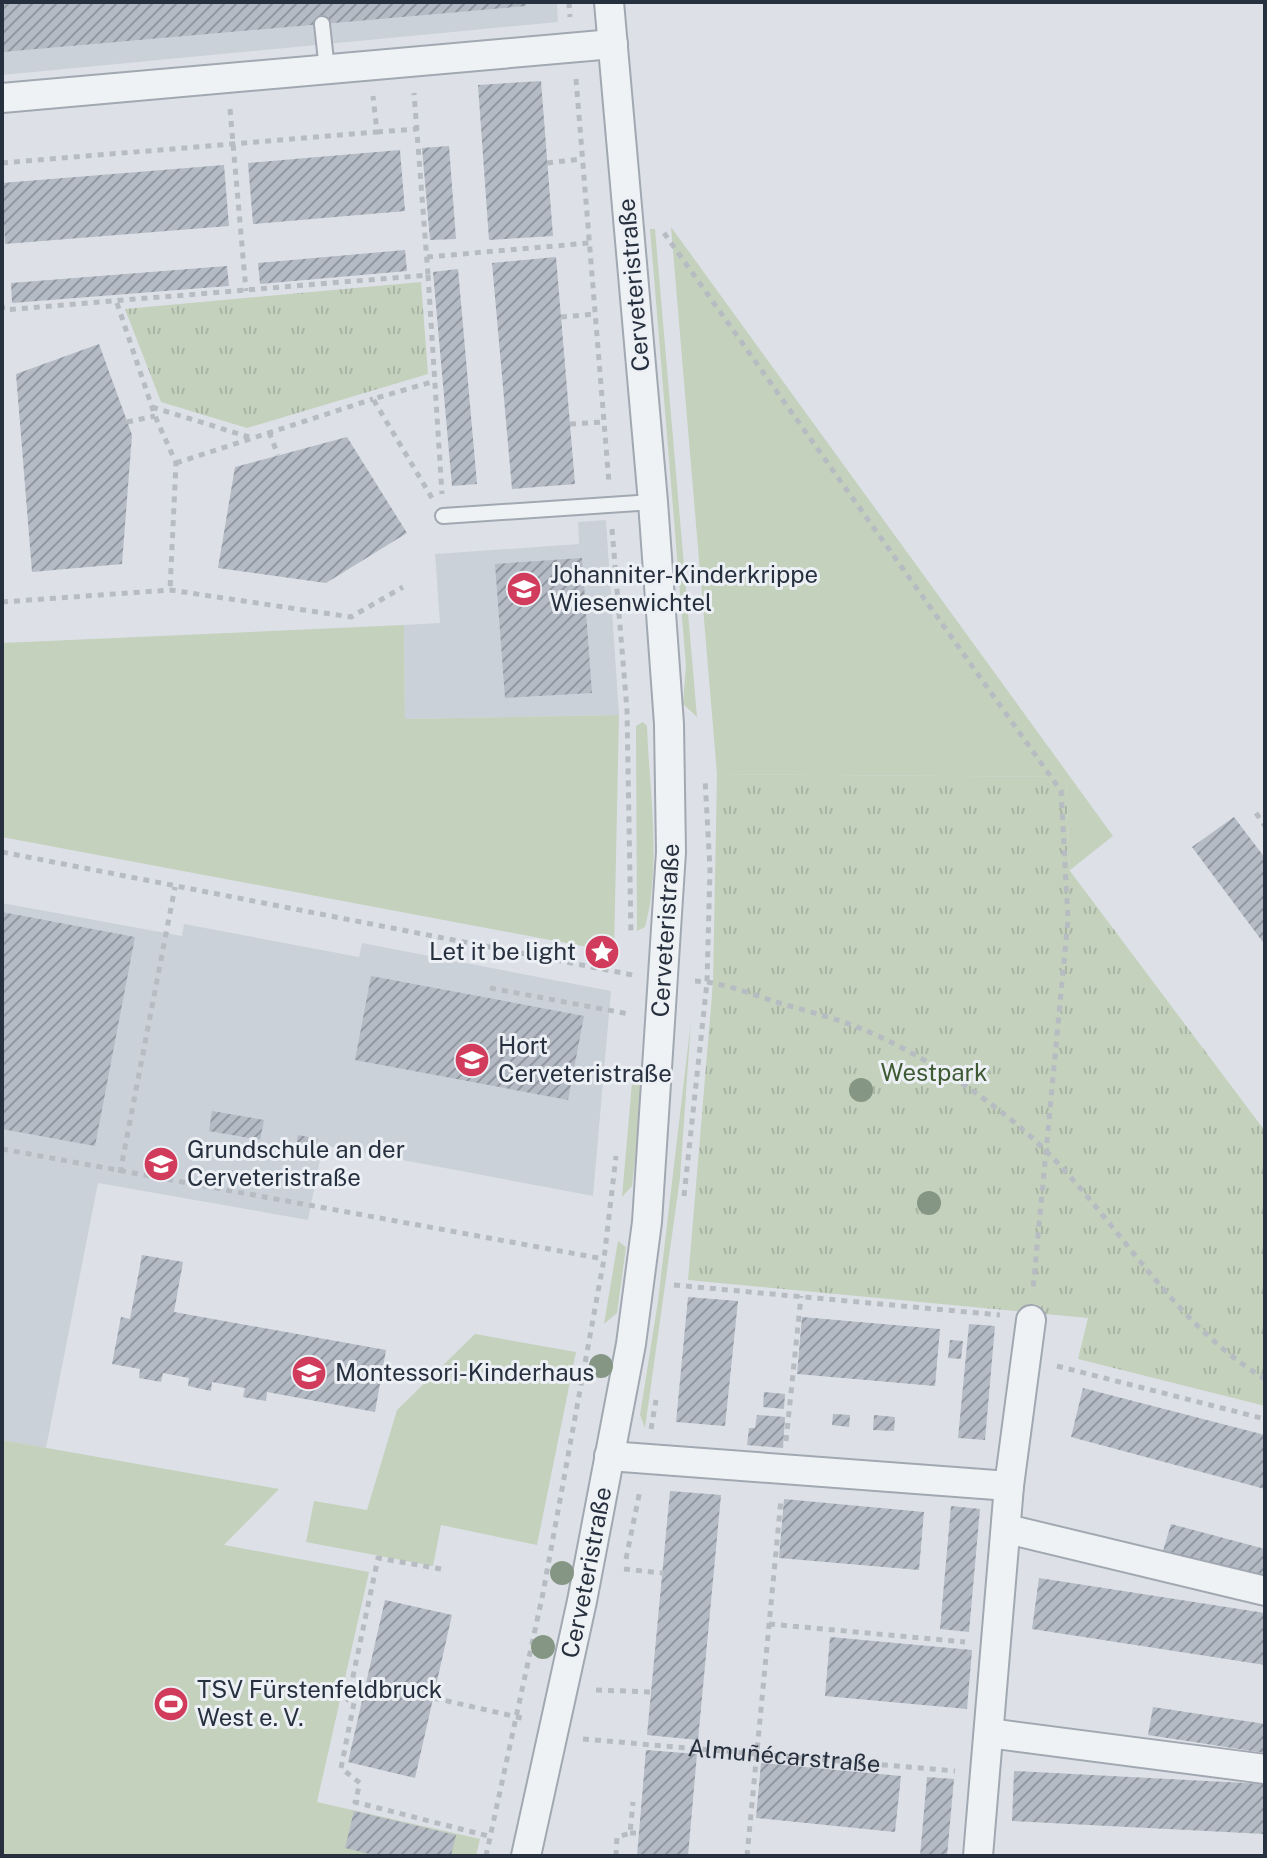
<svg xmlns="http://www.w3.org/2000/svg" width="1267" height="1858" font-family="'Public Sans',sans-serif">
<defs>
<pattern id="park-tufts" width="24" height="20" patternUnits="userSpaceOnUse" patternTransform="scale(2)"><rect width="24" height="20" fill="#c4d1bd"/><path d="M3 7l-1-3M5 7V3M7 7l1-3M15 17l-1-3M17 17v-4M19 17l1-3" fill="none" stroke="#a8b4a4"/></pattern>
<pattern id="building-hatch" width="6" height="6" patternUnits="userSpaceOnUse" patternTransform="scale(2)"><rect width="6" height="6" fill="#b4bbc4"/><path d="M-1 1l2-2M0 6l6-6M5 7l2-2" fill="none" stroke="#9298a1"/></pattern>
</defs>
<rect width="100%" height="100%" fill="#dde1e7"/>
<path fill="#cbd1d9" d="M2 2H557L558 22 2 75Z
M606 520 619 715 405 719 404 625 440 623 435 554 579 544 578 522Z
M2 903 182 936 184 924 359 957 362 943 611 991 593 1196 323 1145 308 1220 98 1183 46 1448 2 1440Z"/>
<path fill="#c4d1bd" d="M671 227 1113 836 1070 870 1066 777 717 774Z
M650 229H655L697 717 683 704 686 666Z
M404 625 405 719 619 715 614 952 2 837V643Z
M643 722 647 726C649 790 662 864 645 927L637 931 636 726Z
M691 1021 680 1178 645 1428 640 1415 658 1301Z
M633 1071H645L632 1186 622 1197Z
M618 1241 626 1247 617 1313 604 1324Z
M475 1334 576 1352 537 1545 441 1525 433 1566 306 1542 314 1501 367 1510 397 1410Z
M2 1440 279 1489 224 1545 369 1572 317 1802 480 1839 476 1856H2Z"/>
<path fill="url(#park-tufts)" d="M421 282 428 374 247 428 161 402 125 309Z
M717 774 1066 777 1070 871 1265 1131V1406L1078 1359 1088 1318 688 1280 713 983Z"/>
<path fill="url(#building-hatch)" d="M2 2H526V6L2 52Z
M541 81 553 236 489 240 478 85Z
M449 146 456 239 430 240 422 148Z
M400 150 405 211 253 224 248 163Z
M224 165 229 226 5 244 2 183Z
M405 250 407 271 260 284 258 263Z
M556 257 575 484 512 489 492 263Z
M227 266 229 286 12 303 11 283Z
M458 269 477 484 452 486 433 272Z
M99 344 132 435 122 564 32 572 16 374Z
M347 437 407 533 326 583 218 568 235 467Z
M582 558 592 693 505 698 495 564Z
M1234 817 1265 858V945L1192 847Z
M2 912 135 937 95 1146 2 1129Z
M371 976 584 1016 568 1100 355 1060Z
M212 1111 264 1120 260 1140 209 1131Z
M298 1135 318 1139 316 1149 296 1146Z
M142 1255 183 1262 174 1312 386 1350 375 1412 267 1392 266 1401 243 1397 245 1388 212 1382 211 1391 188 1386 189 1378 163 1373 161 1382 139 1378 140 1369 112 1364 121 1317 130 1319Z
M688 1297 738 1301 725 1426 676 1422Z
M802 1317 940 1329 935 1386 797 1374Z
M969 1324 995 1326 985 1440 958 1438Z
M950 1340 963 1341 961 1359 948 1358Z
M1083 1388 1265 1435V1489L1071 1437Z
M764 1392 785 1394 784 1409 763 1407Z
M833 1414 850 1415 849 1427 832 1425Z
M757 1415 785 1417 783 1448 747 1445 749 1428H755Z
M874 1415 895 1417 894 1431 873 1430Z
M670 1491 721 1495 698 1740 647 1735Z
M784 1499 924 1512 919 1570 779 1558Z
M951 1506 980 1509 969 1632 940 1629Z
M1171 1524 1265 1549V1578L1163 1551Z
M1039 1578 1265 1613V1665L1032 1629Z
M385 1600 452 1615 415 1778 348 1762Z
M830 1637 972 1650 967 1709 825 1696Z
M1153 1707 1265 1724V1753L1148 1735Z
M646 1750 697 1754 688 1856H637Z
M761 1763 901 1776 895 1832 756 1818Z
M1014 1771 1265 1784V1834L1012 1821Z
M927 1777 954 1779 947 1856H920Z
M354 1811 456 1835 451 1856H378L345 1848Z"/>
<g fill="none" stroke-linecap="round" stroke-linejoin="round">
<defs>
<path id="lane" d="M322 24 327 70
M443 516 653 502"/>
<g id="street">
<path d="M2 98 613 44"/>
<path d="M609 1456 1009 1486"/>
<path d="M1007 1529 1265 1591"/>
<path d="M989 1733 1265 1769"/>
<path id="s2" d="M526 1856 582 1601 631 1344 647 1222 671 852 669 724 653 502 609 2"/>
<path d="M978 1856 1009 1486 1031 1320"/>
</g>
</defs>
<use href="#lane" stroke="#a2a8b1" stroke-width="18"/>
<use href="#street" stroke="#a2a8b1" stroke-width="32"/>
<g stroke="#b7bcc2" stroke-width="5" stroke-dasharray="6 6" stroke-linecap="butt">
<path d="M569 2 570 17"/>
<path d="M576 79 609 483"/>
<path d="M230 109 246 291"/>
<path d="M377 132 417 129"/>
<path d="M2 163 377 132 373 96"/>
<path d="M547 163 581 159"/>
<path d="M664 233 1061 791 1068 919 1033 1289"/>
<path d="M427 257 589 243"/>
<path d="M428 275 442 494"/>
<path d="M117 303 155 416 176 463 170 590"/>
<path d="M2 305 3 310 428 275 414 93"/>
<path d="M561 317 595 314"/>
<path d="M152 407 249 437"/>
<path d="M127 422 155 416"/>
<path d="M570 424 604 422"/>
<path d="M269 432 278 455"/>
<path d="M176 463 373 399"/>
<path d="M432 498 373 399 435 381"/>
<path d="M612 529 627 710 631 935"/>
<path d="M2 602 170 590 351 617 403 587"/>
<path d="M1256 813 1265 826"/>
<path d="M2 852 633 975"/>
<path d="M695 981C723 982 750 994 776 1002 803 1010 831 1017 857 1027 919 1051 1002 1106 1048 1153 1122 1228 1174 1324 1265 1379"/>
<path d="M490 988 629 1014"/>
<path d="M2 1149 604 1259"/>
<path d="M120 1173 175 887"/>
<path d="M684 1196 707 982 710 869 705 779"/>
<path d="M674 1285 1000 1315"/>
<path d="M1057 1366 1265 1419"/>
<path d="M651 1429 656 1400"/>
<path d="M786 1441 801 1296"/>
<path d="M626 1559 640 1490"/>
<path d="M441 1569 378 1558 348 1700 354 1703 341 1768 360 1783 355 1802 492 1837"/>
<path d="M624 1569 662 1573"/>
<path d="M769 1624 965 1642"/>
<path d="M596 1690 651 1692"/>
<path d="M434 1698 526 1719"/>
<path id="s1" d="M583 1739 955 1771"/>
<path d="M630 1833H639"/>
<path d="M486 1856 543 1593 604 1259 616 1156"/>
<path d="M616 1856 617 1837 630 1833 633 1802"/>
<path d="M747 1856 781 1499"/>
</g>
<use href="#lane" stroke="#eff2f5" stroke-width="14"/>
<use href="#street" stroke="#eff2f5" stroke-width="28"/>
</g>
<g fill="#859784">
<circle cx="861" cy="1090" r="12"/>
<circle cx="929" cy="1203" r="12"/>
<circle cx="601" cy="1366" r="12"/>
<circle cx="562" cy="1573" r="12"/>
<circle cx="543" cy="1647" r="12"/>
</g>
<defs>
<symbol id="school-disc" viewBox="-11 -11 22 22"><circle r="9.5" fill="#d23c5c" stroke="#ecf0f5"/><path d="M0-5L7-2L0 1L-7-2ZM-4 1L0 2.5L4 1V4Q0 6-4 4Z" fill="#fff"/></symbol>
<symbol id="sight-disc" viewBox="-11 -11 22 22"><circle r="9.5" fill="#d23c5c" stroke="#ecf0f5"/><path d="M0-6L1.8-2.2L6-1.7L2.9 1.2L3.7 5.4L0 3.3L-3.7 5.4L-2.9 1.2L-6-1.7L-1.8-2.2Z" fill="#fff"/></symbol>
<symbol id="stadium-disc" viewBox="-11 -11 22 22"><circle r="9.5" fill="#d23c5c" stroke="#ecf0f5"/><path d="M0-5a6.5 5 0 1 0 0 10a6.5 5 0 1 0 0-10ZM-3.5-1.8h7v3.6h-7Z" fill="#fff"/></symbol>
</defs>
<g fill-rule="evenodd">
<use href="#school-disc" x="504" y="569" width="40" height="40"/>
<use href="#sight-disc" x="582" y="932" width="40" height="40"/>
<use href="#school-disc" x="452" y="1040" width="40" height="40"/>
<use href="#school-disc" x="141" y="1144" width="40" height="40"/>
<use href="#school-disc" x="289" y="1353" width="40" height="40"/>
<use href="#stadium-disc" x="151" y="1684" width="40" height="40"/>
</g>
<g text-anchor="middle" stroke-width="6" stroke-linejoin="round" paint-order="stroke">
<g font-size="24" fill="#26303e" stroke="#ecf0f5">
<text transform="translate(634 285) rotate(-95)" y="8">Cerveteristraße</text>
<text dy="8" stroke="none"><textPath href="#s2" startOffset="938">Cerveteristraße</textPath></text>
<text dy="8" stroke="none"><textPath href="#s2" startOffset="290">Cerveteristraße</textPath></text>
<text dy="8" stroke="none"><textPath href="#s1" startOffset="202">Almuñécarstraße</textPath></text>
</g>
<g font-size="24" fill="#26303e" stroke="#ecf0f5" text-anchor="start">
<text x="550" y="583">Johanniter-Kinderkrippe<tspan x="550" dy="28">Wiesenwichtel</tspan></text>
<text x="576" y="960" text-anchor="end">Let it be light</text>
<text x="498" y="1054">Hort<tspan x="498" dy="28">Cerveteristraße</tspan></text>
<text x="187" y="1158">Grundschule an der<tspan x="187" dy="28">Cerveteristraße</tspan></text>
<text x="335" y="1381">Montessori-Kinderhaus</text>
<text x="197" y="1698">TSV Fürstenfeldbruck<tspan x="197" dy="28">West e. V.</tspan></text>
</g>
<g font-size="24" fill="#3d5a33" stroke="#ecf0f5">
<text x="934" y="1081">Westpark</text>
</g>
</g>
<rect width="1267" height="1858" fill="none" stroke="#26303e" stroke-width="8"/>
</svg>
